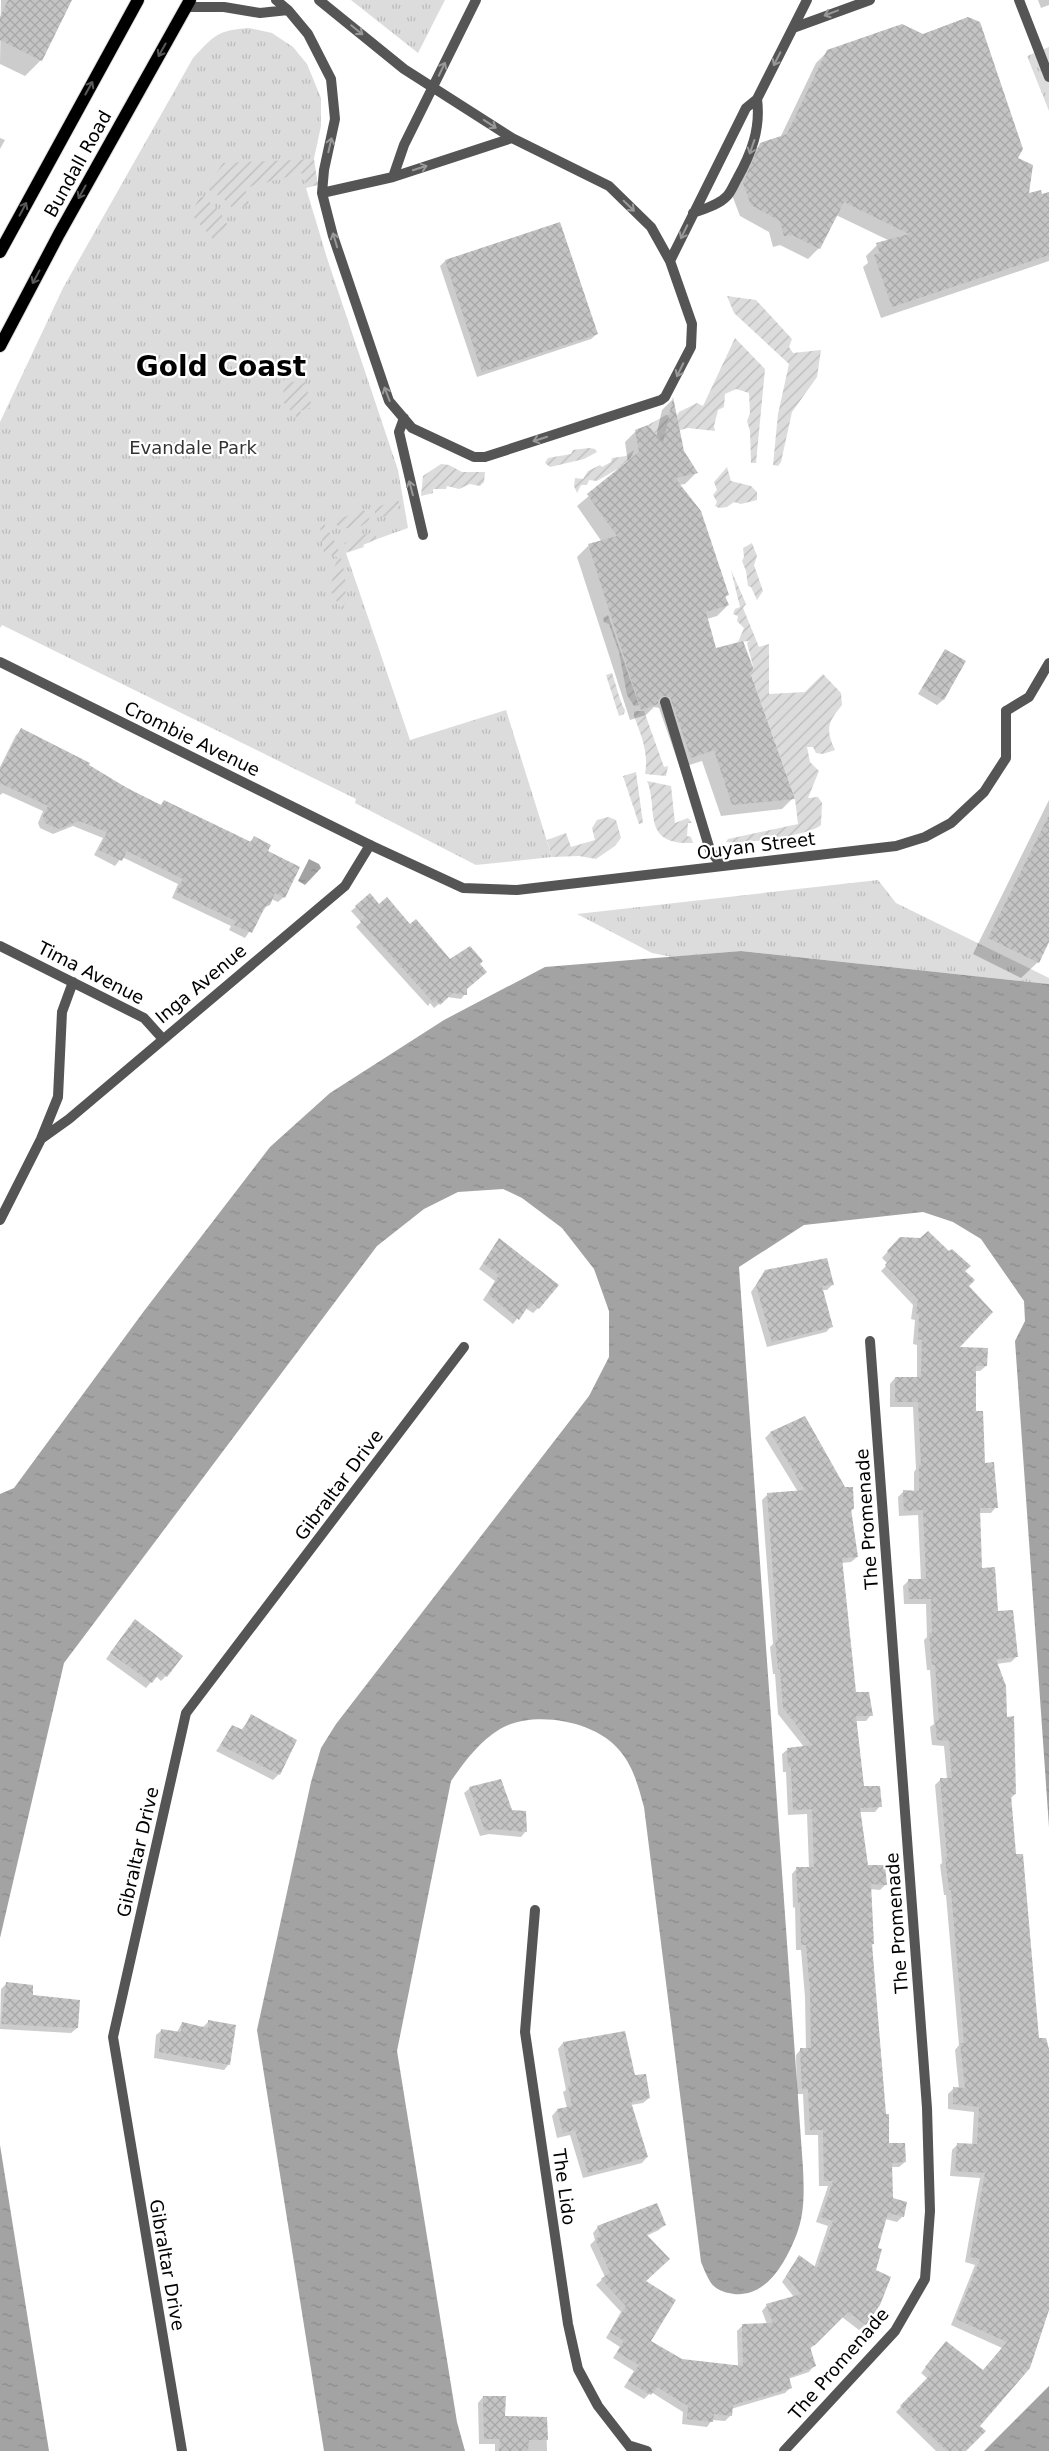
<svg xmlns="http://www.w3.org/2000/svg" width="1049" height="2451" font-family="'DejaVu Sans',sans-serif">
<defs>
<pattern id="park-tufts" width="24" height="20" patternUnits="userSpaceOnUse" patternTransform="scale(1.25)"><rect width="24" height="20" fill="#dcdcdc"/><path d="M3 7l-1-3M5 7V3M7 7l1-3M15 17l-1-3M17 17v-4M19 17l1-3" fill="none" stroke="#bbb"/></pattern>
<pattern id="garden-furrows" width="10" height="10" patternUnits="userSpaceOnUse" patternTransform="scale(1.25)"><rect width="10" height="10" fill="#dcdcdc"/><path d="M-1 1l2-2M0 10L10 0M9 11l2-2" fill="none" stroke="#bbb"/></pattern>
<pattern id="water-ripples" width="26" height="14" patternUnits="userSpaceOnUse" patternTransform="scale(1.25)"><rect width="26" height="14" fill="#a3a3a3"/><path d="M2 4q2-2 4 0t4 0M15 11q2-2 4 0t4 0" fill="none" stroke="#8b8b8b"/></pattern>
<pattern id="building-cross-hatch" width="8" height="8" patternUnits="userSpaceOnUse" patternTransform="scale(1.25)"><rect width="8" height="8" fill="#c4c4c4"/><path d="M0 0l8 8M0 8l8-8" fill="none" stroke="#a7a7a7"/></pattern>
</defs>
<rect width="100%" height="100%" fill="#fff"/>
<path fill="url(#park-tufts)" d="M351 0H445L418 53Z
M249 28 272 33 293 47 307 64 321 98V126L313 163 318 185 306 188 327 258 398 470 408 528 363 544 364 547 346 553 410 740 506 710 552 857 476 865 355 803 356 799 2 625 0 628V422L63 288 193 58C214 36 217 30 249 28Z
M1049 47V111L1027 56Z
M878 880 896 903 1049 978V984L741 951 672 957 652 953 577 914Z"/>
<path fill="url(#garden-furrows)" d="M314 159 318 185 306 187 302 173 245 188 249 205 233 209 224 199 206 188 223 163Z
M201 195C215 206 224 214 230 231L213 239 191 214Z
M727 296 756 300 792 339 789 347 793 353 821 350 817 377 792 412 781 462 778 466 773 465 778 414 789 364 734 313Z
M735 338 765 369 756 463H751L750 431 747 421 750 413 749 393 736 389 725 394 724 407 718 410 714 426 715 431 688 428 680 430 676 420 663 443 648 425 666 415 676 417 679 412 697 403 703 406Z
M286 375 289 383 304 379 312 407 300 411 302 419 299 420 284 403 283 376Z
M589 448 595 449 597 452 584 459 550 467 545 463 548 458 571 454 573 450Z
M634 450C631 464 608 474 597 481L589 480 587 485H581L577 493 574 486 575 478 583 479 588 471 600 465 602 467 611 462 612 458 626 456Z
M441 464 449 465 462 472H485L484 482 480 486 470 484 459 489 447 486 446 489H433V493L421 496 423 476Z
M727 467 731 481 751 486 757 492V500L741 504 734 502 727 507 719 508 715 506 717 502 713 495 717 490 714 482Z
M396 500 403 504 398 507V511L389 512 386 517 375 515V508Z
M364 510 370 520 361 526 341 529 335 523 336 520Z
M324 524C343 550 350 582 343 612L330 590 337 557 324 553 320 526Z
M374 533 377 539 347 552 344 543 366 534Z
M752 543 757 556 754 565 763 591 757 600 751 587 748 586 746 571 742 561 744 557 743 548Z
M731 570 746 604 743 608 759 647 769 644V694L805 692 823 674 841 693 842 705C828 722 825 729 835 750L823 754 816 753 813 747H807L810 762 819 771 808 798 818 797 822 803 821 825C809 836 744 844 726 842L728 839 798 824 795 799 750 672 754 670 747 643 749 641 738 642 744 628 737 621 738 616 733 614 735 609 740 607Z
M608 615 639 705 634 706 627 695 619 652 609 624 604 622 603 618Z
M612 673C616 684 620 703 625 710L624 714 619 716 606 675Z
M637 711H644L664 767 668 766 666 776 645 774C649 753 641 735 634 716V712Z
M636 772 643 823 639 824 623 776Z
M647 781 671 786 675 823 688 818 692 823H688L687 836 691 837 693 843C640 845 659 809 647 781Z
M608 817 616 820 621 838 615 846 596 859 579 856 552 857 547 840 566 833 571 847 595 840 592 828 597 820Z"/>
<path fill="url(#water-ripples)" d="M309 859 319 864 321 868 305 885 298 881Z
M741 951 1049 984V1827L1015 1341 1025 1321 1024 1301 981 1239 953 1222 923 1212 804 1225 739 1267 803 2168C804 2191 805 2214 796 2236 785 2263 767 2297 734 2294 726 2293 716 2290 711 2283 707 2277 704 2269 701 2262L644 1807C638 1786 634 1768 620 1751 597 1721 534 1709 500 1729 479 1742 465 1761 451 1781L397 2051 457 2422 465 2451H324L257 2030 311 1782 321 1748 336 1724 589 1396 609 1357V1311L594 1269 562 1228 522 1198 503 1189 458 1192 424 1209 377 1246 64 1663 0 1938V1494L14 1488 144 1311 270 1147 330 1093 444 1020 545 967Z
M0 2145 49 2451H0Z
M1049 2386V2451H984Z"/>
<path fill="#0003" d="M1 0H70L41 60 25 76 0 64Z
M1038 0H1049V5L1041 8Z
M828 51 1016 159 1028 195 1049 194V261L881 318 863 267 868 263 866 256 877 245 890 241 836 215 819 248 808 259 780 245 773 247 769 232 740 216 732 195 749 156 761 144 780 138 816 63Z
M0 138 5 140 0 149Z
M559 223 597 334 591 339 477 377 440 266 445 261Z
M672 400 683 451 696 473 685 484 679 485 728 594 725 598 728 605 717 616 707 619 715 650 753 670 749 674 793 798 782 809 721 816 702 761 680 768 659 708 654 707 646 715 630 720 577 557 588 546 602 542 577 506 628 463 625 442 636 431 656 437 662 410Z
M945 650 964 661 943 700 937 705 918 694Z
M21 730 160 806 164 802 249 843 254 837 266 851 284 897 278 902 271 899 245 938 229 930 231 926 172 898 178 884 122 857 115 866 94 855 103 838 73 826 53 834 40 828 38 823 43 811 3 793 0 795V767L16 735Z
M1049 800V940L1038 962 1021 978 973 954Z
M370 895 379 906 410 925 450 960 466 989 465 994 461 999 447 997 434 1008 430 1003 428 1006 356 927 361 922 351 911Z
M499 1240 538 1308 533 1313 525 1308 513 1324 483 1300 495 1281 479 1269Z
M894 1244 964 1271 967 1286 957 1349 986 1366 980 1371H974V1413L984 1464 996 1507 991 1513H979L981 1569 996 1612 1016 1657 1011 1662 996 1664 1015 1794 1010 1799 1015 1856 1038 2040 1049 2054V2306L965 2451H936L896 2412 928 2379 921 2373 941 2348 983 2371 1002 2348 951 2325 975 2265 965 2262 980 2178 950 2176 952 2150 957 2145H972L974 2112 948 2109V2094L954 2088 959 2089 955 2050 959 2045 946 1895H944L940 1865 942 1863 935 1785 941 1779H947L944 1746 932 1745 930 1727 934 1724 930 1670H927L924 1640 927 1637 926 1604H904L903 1586 908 1581 921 1580 918 1515 899 1516 898 1497 903 1492H914V1472L916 1469 913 1407H890V1384L895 1378H917V1345L913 1344 915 1320 911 1319 913 1305 881 1271 888 1264 882 1258Z
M766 1271 833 1284 827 1290H822L831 1327 826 1332 767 1347 751 1292Z
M804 1418 853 1509 850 1512 857 1557 851 1562 841 1563 855 1693 871 1715 866 1721H856L863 1788 880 1806 875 1812H860L867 1866 886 1884 880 1890 870 1889 873 1944 871 1946 888 2144 905 2162 899 2167H891L892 2199 906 2203 902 2217 897 2222 885 2219 876 2248 875 2271 879 2305 865 2325 859 2330 842 2317 810 2349 814 2366 809 2372 788 2379 791 2387 785 2393 731 2409V2415L725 2421 712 2420 707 2427 682 2424 683 2412 651 2392 644 2399 624 2387 634 2371 613 2358 620 2347 606 2338 621 2312 596 2285 605 2277 590 2245 595 2240 593 2233 598 2227 664 2225 659 2230 646 2236 644 2282 649 2341 682 2360 738 2366 737 2331 743 2325 767 2324 762 2311 767 2305 794 2297 782 2282 799 2257 814 2268 828 2226 816 2222 828 2186H819L818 2135H805L803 2094H797L796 2055 801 2049H806L805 1997 801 1950H796L795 1907 793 1908 792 1874 797 1868H809L807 1814 788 1815 786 1772H783L782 1754 788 1749 804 1747 778 1714 775 1674H773L770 1647 773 1644 762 1500 768 1494 798 1492 765 1438 770 1433Z
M130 1626 166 1676 161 1681 156 1676 146 1688 106 1659Z
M252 1716 279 1774 273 1780 216 1751 233 1727 241 1730Z
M470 1788 526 1831 521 1837 489 1834 480 1836 464 1793Z
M7 1983 32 1996 77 2028 71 2033 0 2029 1 1989Z
M208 2022 234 2026 229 2064 224 2070 154 2058 156 2035 162 2030 177 2032 182 2023 202 2028Z
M563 2043 634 2077 649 2098 643 2103 631 2105 647 2157 642 2163 583 2178 570 2135 557 2138 552 2116 557 2110 567 2108 563 2092 566 2090 558 2049Z
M483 2397 504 2418 546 2419 547 2451H495V2444H479L478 2403Z"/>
<path fill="url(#building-cross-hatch)" d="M8 0H72L42 61 0 40V17Z
M968 17 980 22 1023 149 1018 158 1033 165 1029 193 1041 190 1042 194 1049 192V255L892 307 874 255 880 253 876 243 909 234 844 202 820 249 792 235 784 236 780 221 751 205 743 183 760 143 787 134 827 50 902 24 923 34Z
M560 222 598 334 482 372 445 260Z
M673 397 684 451 698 473 675 478 701 511 729 595 725 596 729 605 706 612 716 648 743 641 754 670 750 672 795 799 732 805 714 750 691 758 670 697 663 696 658 700V704L641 710 588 544 617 536 587 494 639 452 635 430 648 425 663 443Z
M945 649 966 661 944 700 922 688Z
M21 728 90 763 89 765 127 788 161 805 164 800 251 842 254 836 271 845 268 851 300 867 285 898 275 893 270 905 265 907 252 933 234 925 236 921 176 892 183 879 127 851 122 861 99 850 107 832 79 821 59 829 45 823 43 816 48 806 0 783V770Z
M1049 815V942L1039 963 988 938Z
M370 893 379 904 387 897 410 924 416 919 450 959 470 946 483 961 480 964 487 972 467 989V995L453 993 440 1005 436 1000 433 1002 360 921 365 917 355 906Z
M928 1231 949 1251 952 1249 971 1266 965 1271 975 1280 969 1286 993 1312 960 1347 988 1348 987 1366H976V1411H983L985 1463 994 1462 998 1508H980L982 1568 995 1567 998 1611 1013 1610 1018 1657 996 1659 1006 1686 1007 1717 1014 1716 1016 1794 1011 1795 1016 1854H1023L1039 2038H1046L1049 2049V2310L1030 2368 980 2426 986 2431 966 2451H947L900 2406 932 2373 925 2367 946 2341 983 2370 1007 2342 956 2319 980 2259 970 2257 985 2173 955 2171 957 2143 977 2144 979 2107 953 2104V2087L965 2088 960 2043H964L951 1890H949L945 1858H947L940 1778H952L949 1741 937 1740 935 1721 939 1720 935 1665H932L929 1633H932L931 1599H909L908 1579H926L923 1510 904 1511 903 1490 919 1491V1465H921L918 1402H895V1377H921L922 1340 918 1339 919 1315 916 1313 918 1299 885 1265 892 1257 887 1251 900 1237 920 1238Z
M499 1238 559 1285 539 1309 531 1302 519 1320 488 1294 499 1275 483 1263Z
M827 1258 834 1285 822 1286 833 1327 772 1342 756 1285 765 1270Z
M805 1416 845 1487H853L854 1509H851L858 1557 842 1558 856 1692H869L873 1716H856L864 1786H880L882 1807 860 1808 868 1865H885L887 1885 871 1884 874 1944H872L886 2114H889V2143H905L906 2162 892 2163 893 2198 907 2202 904 2217 888 2213 878 2248 882 2249 876 2270 891 2277 880 2305 866 2325 848 2312 815 2345 810 2347 816 2366 789 2377 792 2388 733 2405 732 2416 714 2414 713 2422 687 2419 688 2406 657 2387 651 2395 628 2381 639 2365 617 2352 624 2341 610 2332 626 2306 601 2279 610 2272 595 2239 601 2236 597 2226 657 2203 666 2225 646 2234 670 2259 646 2281 676 2300 651 2341 682 2359 743 2366 742 2324 773 2323 766 2304 801 2294 786 2276 799 2255 817 2268 833 2221 821 2217 833 2181H824L823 2130H810L808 2089H802L800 2048H811L810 1991 806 1945H801L800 1903H798L796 1867H814L812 1809 793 1810 791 1767H788L787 1748 812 1745 783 1708 780 1669H778L775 1640H778L767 1493 805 1490 770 1432Z
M135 1619 183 1656 167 1677 161 1671 152 1683 110 1653Z
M251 1714 297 1740 280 1775 220 1745 232 1725 243 1730Z
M501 1779 512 1810 526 1811 527 1832 495 1829 485 1831 469 1787Z
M6 1982 33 1985V1995L80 2000 78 2028 1 2024Z
M208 2020 236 2025 230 2065 159 2052 161 2029 181 2032 182 2022 208 2028Z
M625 2031 635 2075 646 2074 650 2098 631 2102 648 2157 588 2173 575 2130 563 2133 557 2109 572 2106 568 2086 571 2085 563 2042Z
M483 2396H506L505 2416 547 2417 548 2440H529L528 2451H499L500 2439H484Z"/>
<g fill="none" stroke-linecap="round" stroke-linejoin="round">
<defs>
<path id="primary" d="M0 252 138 0
M0 346 59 234 190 0"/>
</defs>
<use href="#primary" stroke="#dbdbdb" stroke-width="14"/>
<path stroke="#555" stroke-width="10" d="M276 0 288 10 308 34 331 79 335 119 324 170 322 193 333 236 389 401 412 428 474 457H485L661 400 665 397 691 347 692 324 670 261 651 227 609 186 512 138 404 69 319 0
M1019 0 1049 77
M186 7H224L260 13 288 10
M793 28 870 0
M393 177 404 145 476 0
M322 193 393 177 512 138
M693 213C704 209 719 205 727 196 731 192 734 184 737 179 751 154 761 129 757 99
M670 261 746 108 757 99 807 0
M404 418 399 432 423 535
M665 702 710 850 722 866
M1006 711 1029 697 1049 663"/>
<path stroke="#555" stroke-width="10" d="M0 946 144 1018 162 1038
M41 1139 69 1119 345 886 370 845 463 888 517 890 896 846 925 837 951 823 984 792 1006 758V711
M0 1220 41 1139 58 1097 62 1012 73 982
M535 1910 525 2032 568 2324 578 2369 598 2406 633 2451
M631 2446 647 2451
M182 2451 113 2037 186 1713 464 1347
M784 2451 895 2331 925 2279 930 2211 927 2108 870 1341"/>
<path stroke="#555" stroke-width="10" d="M0 662 370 845"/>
<use href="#primary" stroke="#000" stroke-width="12"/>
</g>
<defs><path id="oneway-shaft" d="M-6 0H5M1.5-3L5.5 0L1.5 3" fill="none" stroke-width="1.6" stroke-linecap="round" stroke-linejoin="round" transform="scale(1.25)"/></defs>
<g stroke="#999">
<use href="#oneway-shaft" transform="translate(831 13) rotate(159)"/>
<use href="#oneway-shaft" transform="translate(357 30) rotate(39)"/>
<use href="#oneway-shaft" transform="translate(777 59) rotate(117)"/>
<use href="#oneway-shaft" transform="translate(442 69) rotate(-65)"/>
<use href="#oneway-shaft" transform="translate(490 124) rotate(33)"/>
<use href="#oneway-shaft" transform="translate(330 145) rotate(-77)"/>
<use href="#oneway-shaft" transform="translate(752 147) rotate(109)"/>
<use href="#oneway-shaft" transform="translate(420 168) rotate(-18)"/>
<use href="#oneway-shaft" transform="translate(629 206) rotate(44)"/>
<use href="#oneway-shaft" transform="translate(684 232) rotate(116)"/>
<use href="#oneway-shaft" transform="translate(335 240) rotate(-107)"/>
<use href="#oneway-shaft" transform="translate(680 370) rotate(116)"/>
<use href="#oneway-shaft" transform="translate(387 394) rotate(-111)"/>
<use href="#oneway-shaft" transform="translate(540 439) rotate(162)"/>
<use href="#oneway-shaft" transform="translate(411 488) rotate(-105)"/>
</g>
<g stroke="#595959">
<use href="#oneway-shaft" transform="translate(162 50) rotate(119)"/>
<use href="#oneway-shaft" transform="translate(89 88) rotate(-61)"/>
<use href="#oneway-shaft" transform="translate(82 192) rotate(119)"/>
<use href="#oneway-shaft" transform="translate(23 209) rotate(-62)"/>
<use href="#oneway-shaft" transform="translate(36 277) rotate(118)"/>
</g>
<g text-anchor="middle" stroke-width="4.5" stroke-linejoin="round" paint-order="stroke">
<g font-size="18" fill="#000" stroke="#fff">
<text transform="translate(78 164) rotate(-61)" y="6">Bundall Road</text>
<text transform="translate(192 739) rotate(26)" y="6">Crombie Avenue</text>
<text transform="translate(756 846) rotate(-7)" y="6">Ouyan Street</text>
<text transform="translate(91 973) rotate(27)" y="6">Tima Avenue</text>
<text transform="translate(201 984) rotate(-40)" y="6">Inga Avenue</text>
<text transform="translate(339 1485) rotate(-53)" y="6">Gibraltar Drive</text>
<text transform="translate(867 1519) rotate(-94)" y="6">The Promenade</text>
<text transform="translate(138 1852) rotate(-77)" y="6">Gibraltar Drive</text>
<text transform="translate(897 1923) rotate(-94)" y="6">The Promenade</text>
<text transform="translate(564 2187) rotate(82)" y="6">The Lido</text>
<text transform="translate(167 2265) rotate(80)" y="6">Gibraltar Drive</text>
<text transform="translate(839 2364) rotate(-49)" y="6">The Promenade</text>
</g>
<g font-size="18" fill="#333" stroke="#fff">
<text x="193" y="454">Evandale Park</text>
</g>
<g font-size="28" font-weight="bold" fill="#000" stroke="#fff">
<text x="221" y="376">Gold Coast</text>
</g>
</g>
</svg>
